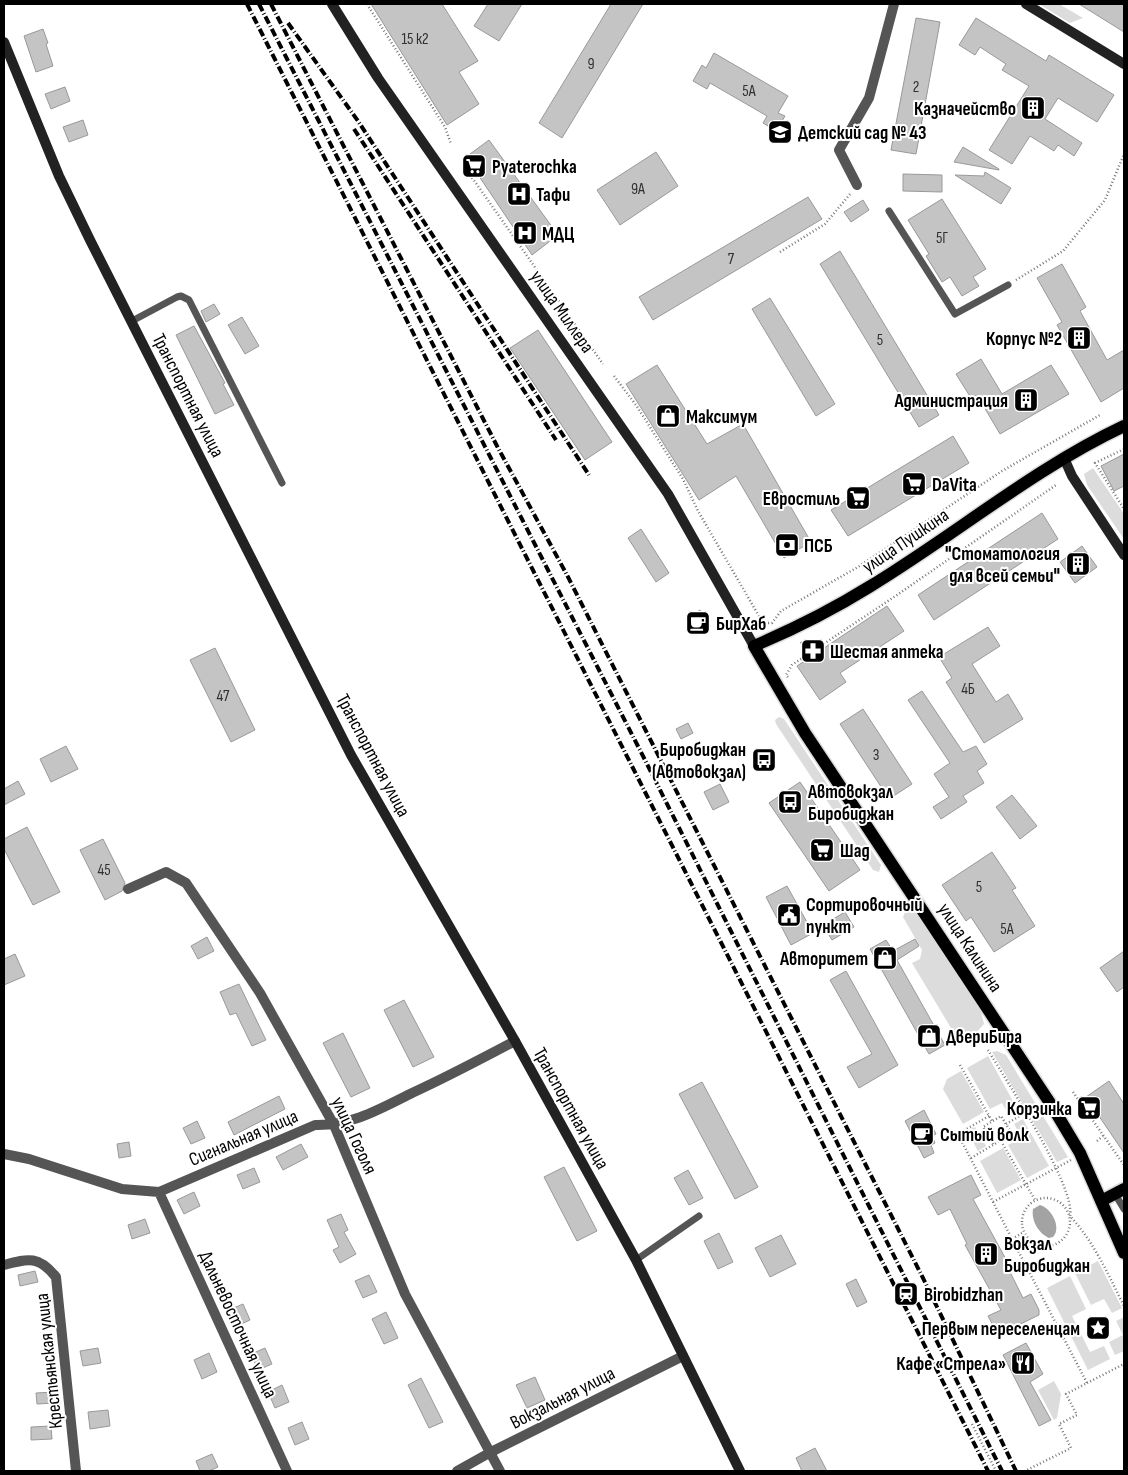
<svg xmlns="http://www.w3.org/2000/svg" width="1128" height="1475" font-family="'Sofia Sans Condensed',sans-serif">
<rect width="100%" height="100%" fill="#fff"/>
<path fill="#dcdcdc" d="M1039 4H1059L1083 18 1070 23Z
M1093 468 1124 514V539L1087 485 1084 474Z
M779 717 784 719 881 865 879 872 873 870 776 724 775 720Z
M911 909 915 910 981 1012 984 1024 974 1035 960 1043 912 963 920 959 922 950 903 917 906 910Z
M997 1051 1006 1055 1068 1157 1057 1162 992 1052Z
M988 1056 1019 1112 1010 1117 1002 1103 990 1109 967 1068Z
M961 1071 984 1112 963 1124 943 1089 947 1079Z
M1023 1119 1049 1166 1027 1178 1008 1145 1022 1138 1014 1124Z
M975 1127 986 1146 978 1151 967 1131Z
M1003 1148 1021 1180 997 1193 980 1161Z
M1098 1261 1122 1308 1112 1313 1104 1299 1091 1305 1075 1273Z
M1070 1276 1086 1309 1072 1316 1090 1352 1104 1346 1110 1359 1088 1370 1047 1288Z
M1124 1317V1351L1115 1355 1109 1342 1123 1335 1116 1321Z
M1054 1381 1061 1394 1057 1418 1054 1420 1038 1390Z"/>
<path fill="#a3a3a3" d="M1040 1205C1051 1208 1062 1227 1053 1237L1049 1238C1038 1233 1031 1220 1033 1209Z"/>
<path fill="#c4c4c4" stroke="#999" d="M371 4H442L478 61 459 72 479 104 447 125Z
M488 4H522L499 41 474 26Z
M611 4H643L562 138 539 123Z
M1079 4H1124V32Z
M916 18 940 22 916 154 891 150Z
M976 18 1046 61 1049 55 1114 95 1097 122 1058 98 1045 119 1082 143 1074 156 1058 145 1054 151 1030 136 1012 164 989 150 1029 86 1002 70 1006 64 980 47 975 55 959 45Z
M43 29 48 43 46 44 53 66 36 72 24 36Z
M714 53 788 96 778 113 785 116 776 131 763 123 767 116 710 83 707 89 693 81 702 65 706 68Z
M65 87 70 101 51 109 45 94Z
M83 120 88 135 69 142 63 127Z
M489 140 558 235 532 255 466 157Z
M963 147 999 169V170L954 162Z
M656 152 678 186 620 225 597 190Z
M985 172 1011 188 1001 204 955 175 984 176Z
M903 174 942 175V192L903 191Z
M808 197 822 219 653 320 639 297Z
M942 199 986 269 973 277 979 286 962 296 950 277 942 282 926 256 929 254 908 220Z
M863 200 869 210 851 222 844 212Z
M840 251 939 415 919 427 820 264Z
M1062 264 1086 307 1080 311 1107 360 1124 350V388L1101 402 1057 325 1062 322 1037 278Z
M770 298 835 404 816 416 752 309Z
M214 304 220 314 206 322 201 311Z
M242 317 259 346 245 354 228 325Z
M194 326 225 383 223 384 234 405 215 414 176 335Z
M538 330 612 442 585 460 510 348Z
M981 359 1002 394 1051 365 1069 394 1000 434 977 395 971 398 956 374Z
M657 365 707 444 743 424 811 542 784 558 736 476 699 500 626 384Z
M953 436 969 463 848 536 831 510Z
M1124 454V486L1114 491 1101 466Z
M1042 513 1058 539 934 620 918 595Z
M641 529 669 573 656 582 628 538Z
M1082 546 1097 567 1075 583 1060 562Z
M887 606 904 631 840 673 846 682 820 700 797 666Z
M700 610 710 626 696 635 686 619Z
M988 627 1000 646 972 664 996 702 1008 694 1023 719 984 743 946 682 952 678 939 657Z
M215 648 255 730 231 742 190 660Z
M922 691 963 752 976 746 987 764 977 771 984 783 963 796 967 802 941 819 933 807 949 797 934 774 950 763 908 700Z
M863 709 912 784 889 799 840 724Z
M688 723 693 733 681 739 676 729Z
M66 746 78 769 51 782 40 759Z
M18 781 25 794 4 805V789Z
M800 782 860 870 829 891 769 803Z
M720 784 729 802 713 810 704 792Z
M1012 795 1037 826 1020 839 996 807Z
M27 827 60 892 33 905 4 849V839Z
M103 839 125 883 122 891 105 900 80 850Z
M992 852 1016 888 1012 890 1035 926 994 952 971 917 966 921 942 885Z
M787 886 813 933 791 945 766 897Z
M845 912 854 927 832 940 823 925Z
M207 937 214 951 198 959 191 946Z
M915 939 919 946 897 960 945 1045 929 1054 870 949 886 940 893 951Z
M1124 951V987L1117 992 1100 968Z
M15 954 25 976 4 985V959Z
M846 971 898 1065 859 1088 847 1067 872 1054 830 980Z
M239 984 266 1040 252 1046 236 1013 230 1015 220 992Z
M404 1000 434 1057 413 1067 384 1010Z
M343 1033 370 1088 351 1097 323 1043Z
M1109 1081 1124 1104V1153L1086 1097Z
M702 1082 758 1187 735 1199 679 1094Z
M279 1096 285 1109 234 1135 228 1122Z
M924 1110 936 1134 932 1136 935 1143 931 1145 934 1153 924 1158 905 1121Z
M197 1121 205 1138 191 1144 183 1128Z
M129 1142 131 1156 119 1158 117 1144Z
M301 1144 308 1157 283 1170 276 1157Z
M564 1167 597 1231 577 1241 544 1177Z
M254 1168 260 1182 243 1189 237 1175Z
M688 1170 703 1198 689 1205 674 1178Z
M971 1175 981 1195 973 1199 1008 1263 1006 1264 1023 1298 1031 1294 1039 1310V1315L998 1335 988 1316 1001 1310 965 1245 967 1244 950 1209 938 1215 928 1197Z
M194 1192 200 1206 184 1214 177 1200Z
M341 1214 348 1230 344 1232 356 1254 340 1263 333 1250 339 1247 327 1220Z
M145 1219 150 1233 132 1239 128 1225Z
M719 1233 733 1262 718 1269 704 1241Z
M781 1235 796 1264 770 1277 755 1248Z
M35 1271 38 1282 20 1286 18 1275Z
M369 1275 377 1292 363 1298 355 1281Z
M856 1279 867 1302 857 1307 846 1284Z
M243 1304 250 1320 237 1326 229 1310Z
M386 1312 398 1338 384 1344 372 1319Z
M1026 1343 1043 1374 1030 1382 1051 1420 1039 1426 1003 1355Z
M98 1348 101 1363 83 1366 80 1351Z
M265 1348 272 1364 258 1370 251 1354Z
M209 1353 217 1372 202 1379 194 1360Z
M535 1377 545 1400 527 1408 516 1385Z
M421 1378 443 1422 429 1428 408 1385Z
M282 1385 289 1402 275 1408 268 1392Z
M54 1392 55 1403 37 1404 36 1393Z
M108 1410 110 1426 90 1429 88 1412Z
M302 1422 309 1439 295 1445 288 1428Z
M51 1426 52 1439 31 1440V1427Z
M815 1448 827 1471H802L796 1458Z
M212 1454 218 1467 209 1471H200L196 1461Z"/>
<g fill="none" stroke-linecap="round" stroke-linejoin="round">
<defs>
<path id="primary" d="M1124 426C1033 469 955 535 869 587 832 610 794 629 754 646L805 733 1052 1106 1080 1153 1124 1253
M1101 1201 1124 1189"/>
</defs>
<use href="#primary" stroke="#dbdbdb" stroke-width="15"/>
<path stroke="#777" stroke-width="2.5" stroke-dasharray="1 2.5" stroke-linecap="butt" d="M367 4 445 127 451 144
M466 169 603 364
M780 252 825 224 851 193
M1016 280 1063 251 1105 200 1124 154
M614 376 636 405 683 479 698 511 763 623H772L781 611 858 567 1002 471 1100 415
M1124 449 1095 463 1124 509
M801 642 808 654
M788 677 786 675 792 665 897 595 1056 485
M988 1050C1006 1080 1076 1187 1070 1216 1094 1242 1108 1274 1124 1306
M960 1065 992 1121
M1073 1092 1124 1165
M989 1116 958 1134 1012 1239 1024 1232
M1006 1124 1025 1113
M1001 1141 1035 1200
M1097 1141 1103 1136
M971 1158C984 1150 998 1142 1012 1134L1001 1116 983 1127 994 1145
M1022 1222a24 24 0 1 1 48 0a24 24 0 1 1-48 0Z
M993 1202 1071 1160
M1012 1239 1087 1383 1066 1394 1077 1415 1059 1424 1071 1448 1025 1471
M1087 1383 1124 1364
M972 1424 996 1471"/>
<path stroke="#555" stroke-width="7" d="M889 211 955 314 1008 285
M132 321 177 297 181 296 189 300 282 483
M1115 1194 1124 1209
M636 1260 699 1216"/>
<path stroke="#555" stroke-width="10" d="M857 185 839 150 869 98 894 4
M128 889 166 872 186 883 260 993 334 1125 405 1294 500 1471
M4 1154 29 1159 122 1189 159 1192 315 1125C351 1126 380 1109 412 1093 447 1077 481 1059 515 1041
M159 1192 287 1471
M4 1265C29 1258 39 1256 56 1277L76 1471
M457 1471 491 1452 683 1356"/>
<path stroke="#222" stroke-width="10" d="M332 4 378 78 668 494 754 646
M1026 4 1124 64
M4 42 59 176 90 240 351 755 515 1041 636 1260 740 1471
M1064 458 1072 476 1124 555"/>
<use href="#primary" stroke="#000" stroke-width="12"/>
<path stroke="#000" stroke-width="4" stroke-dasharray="8 2.5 1 2.5" stroke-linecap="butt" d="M247 4 988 1471
M259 4 645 760 1002 1471
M271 4 497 446 567 575 926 1284 1016 1471
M288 23 358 121 589 475
M354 129 556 440"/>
</g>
<defs>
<symbol id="building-square" viewBox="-11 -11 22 22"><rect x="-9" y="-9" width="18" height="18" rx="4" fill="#000" stroke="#fff"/><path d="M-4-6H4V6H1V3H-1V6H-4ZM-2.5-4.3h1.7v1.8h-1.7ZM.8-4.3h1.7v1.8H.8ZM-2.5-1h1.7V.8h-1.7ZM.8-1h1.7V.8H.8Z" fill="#fff"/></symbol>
<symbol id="school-square" viewBox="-11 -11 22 22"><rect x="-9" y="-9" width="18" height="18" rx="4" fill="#000" stroke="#fff"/><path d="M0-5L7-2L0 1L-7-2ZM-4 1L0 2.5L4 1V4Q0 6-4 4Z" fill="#fff"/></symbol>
<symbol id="supermarket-square" viewBox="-11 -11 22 22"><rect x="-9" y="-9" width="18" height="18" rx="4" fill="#000" stroke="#fff"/><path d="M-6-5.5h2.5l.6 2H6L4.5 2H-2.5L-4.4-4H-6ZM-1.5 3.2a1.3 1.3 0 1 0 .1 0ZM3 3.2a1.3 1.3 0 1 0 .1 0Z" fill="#fff"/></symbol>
<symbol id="hospital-square" viewBox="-11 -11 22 22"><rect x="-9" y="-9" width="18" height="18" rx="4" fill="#000" stroke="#fff"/><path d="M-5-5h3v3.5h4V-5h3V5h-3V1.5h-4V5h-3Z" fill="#fff"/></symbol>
<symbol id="shop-square" viewBox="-11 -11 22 22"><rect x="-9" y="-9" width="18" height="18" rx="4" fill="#000" stroke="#fff"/><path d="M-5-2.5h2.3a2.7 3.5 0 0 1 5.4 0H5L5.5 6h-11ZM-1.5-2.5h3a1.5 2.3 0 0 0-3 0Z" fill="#fff"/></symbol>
<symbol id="bank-square" viewBox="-11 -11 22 22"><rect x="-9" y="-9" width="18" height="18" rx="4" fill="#000" stroke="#fff"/><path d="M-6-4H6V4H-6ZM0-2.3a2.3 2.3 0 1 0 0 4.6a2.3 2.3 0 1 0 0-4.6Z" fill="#fff"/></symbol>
<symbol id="cafe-square" viewBox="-11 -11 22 22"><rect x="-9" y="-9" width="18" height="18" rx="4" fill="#000" stroke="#fff"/><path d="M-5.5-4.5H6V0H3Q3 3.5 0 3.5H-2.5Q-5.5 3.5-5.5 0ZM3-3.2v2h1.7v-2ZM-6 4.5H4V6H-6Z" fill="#fff"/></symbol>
<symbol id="pharmacy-square" viewBox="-11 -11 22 22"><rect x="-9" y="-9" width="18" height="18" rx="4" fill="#000" stroke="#fff"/><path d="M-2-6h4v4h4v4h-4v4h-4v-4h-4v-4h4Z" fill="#fff"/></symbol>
<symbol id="bus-square" viewBox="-11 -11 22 22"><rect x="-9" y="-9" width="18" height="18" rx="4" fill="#000" stroke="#fff"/><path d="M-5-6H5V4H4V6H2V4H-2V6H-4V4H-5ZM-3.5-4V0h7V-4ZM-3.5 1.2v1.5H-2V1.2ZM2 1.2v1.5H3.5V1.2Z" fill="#fff"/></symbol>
<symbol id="civic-square" viewBox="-11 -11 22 22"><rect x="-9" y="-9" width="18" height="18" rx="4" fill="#000" stroke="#fff"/><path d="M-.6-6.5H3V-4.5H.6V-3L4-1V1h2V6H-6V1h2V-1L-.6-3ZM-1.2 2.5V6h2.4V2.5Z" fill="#fff"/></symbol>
<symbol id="station-square" viewBox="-11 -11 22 22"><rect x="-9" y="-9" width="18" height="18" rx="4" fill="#000" stroke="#fff"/><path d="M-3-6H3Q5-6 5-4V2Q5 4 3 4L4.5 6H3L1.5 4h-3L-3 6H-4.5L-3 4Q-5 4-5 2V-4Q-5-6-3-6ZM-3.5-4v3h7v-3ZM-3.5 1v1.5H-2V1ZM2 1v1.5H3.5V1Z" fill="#fff"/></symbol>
<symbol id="sight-square" viewBox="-11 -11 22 22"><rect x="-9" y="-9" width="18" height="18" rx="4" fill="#000" stroke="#fff"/><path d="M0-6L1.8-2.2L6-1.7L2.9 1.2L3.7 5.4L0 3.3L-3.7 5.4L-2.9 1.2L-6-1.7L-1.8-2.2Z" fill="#fff"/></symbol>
<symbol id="restaurant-square" viewBox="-11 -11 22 22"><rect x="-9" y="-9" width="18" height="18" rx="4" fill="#000" stroke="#fff"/><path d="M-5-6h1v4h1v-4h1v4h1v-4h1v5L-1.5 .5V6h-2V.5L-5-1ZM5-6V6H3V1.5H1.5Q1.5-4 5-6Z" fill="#fff"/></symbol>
</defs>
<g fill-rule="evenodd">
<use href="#building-square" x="1019" y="94" width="28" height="28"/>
<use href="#school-square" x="766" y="118" width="28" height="28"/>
<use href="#supermarket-square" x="460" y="152" width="28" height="28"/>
<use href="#hospital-square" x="505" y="180" width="28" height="28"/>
<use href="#hospital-square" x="511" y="219" width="28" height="28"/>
<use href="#building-square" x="1065" y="324" width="28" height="28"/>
<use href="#building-square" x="1012" y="386" width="28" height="28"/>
<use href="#shop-square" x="654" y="402" width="28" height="28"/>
<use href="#supermarket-square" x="900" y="470" width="28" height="28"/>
<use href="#supermarket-square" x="844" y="484" width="28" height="28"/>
<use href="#bank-square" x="773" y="531" width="28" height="28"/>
<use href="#building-square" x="1064" y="550" width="28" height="28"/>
<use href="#cafe-square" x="684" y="609" width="28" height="28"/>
<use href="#pharmacy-square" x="799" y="637" width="28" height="28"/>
<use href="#bus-square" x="750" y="746" width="28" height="28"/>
<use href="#bus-square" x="776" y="788" width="28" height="28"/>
<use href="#supermarket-square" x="808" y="836" width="28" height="28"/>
<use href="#civic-square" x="775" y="901" width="28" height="28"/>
<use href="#shop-square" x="871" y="944" width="28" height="28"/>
<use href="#shop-square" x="915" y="1022" width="28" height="28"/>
<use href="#supermarket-square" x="1075" y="1094" width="28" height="28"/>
<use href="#cafe-square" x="908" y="1120" width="28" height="28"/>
<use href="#building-square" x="972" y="1240" width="28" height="28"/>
<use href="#station-square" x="892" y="1280" width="28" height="28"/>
<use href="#sight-square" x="1084" y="1314" width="28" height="28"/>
<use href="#restaurant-square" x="1009" y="1349" width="28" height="28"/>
</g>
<g text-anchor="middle" stroke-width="4" stroke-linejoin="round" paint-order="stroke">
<g font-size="16" fill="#313131">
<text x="415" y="44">15 к2</text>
<text x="591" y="69">9</text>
<text x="916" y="92">2</text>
<text x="749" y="96">5А</text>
<text x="638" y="194">9А</text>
<text x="942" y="243">5Г</text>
<text x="731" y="264">7</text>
<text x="880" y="345">5</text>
<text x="968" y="694">4Б</text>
<text x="223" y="701">47</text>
<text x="876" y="760">3</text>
<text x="104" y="875">45</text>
<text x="979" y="892">5</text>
<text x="1007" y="934">5А</text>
</g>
<g font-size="19" font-weight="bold" fill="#000" stroke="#fff" text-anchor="start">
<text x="1016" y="115" text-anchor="end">Казначейство</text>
<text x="798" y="139">Детский сад № 43</text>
<text x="492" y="173">Pyaterochka</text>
<text x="536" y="201">Тафи</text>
<text x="542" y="240">МДЦ</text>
<text x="1062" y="345" text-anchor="end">Корпус №2</text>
<text x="1008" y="407" text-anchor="end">Администрация</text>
<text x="686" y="423">Максимум</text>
<text x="932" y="491">DaVita</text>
<text x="840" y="505" text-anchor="end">Евростиль</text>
<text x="804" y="552">ПСБ</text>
<text x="1060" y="560" text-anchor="end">"Стоматология<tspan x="1060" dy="22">для всей семьи"</tspan></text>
<text x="716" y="630">БирХаб</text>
<text x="830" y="658">Шестая аптека</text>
<text x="746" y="756" text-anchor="end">Биробиджан<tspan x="746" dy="22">(Автовокзал)</tspan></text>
<text x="808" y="798">Автовокзал<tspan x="808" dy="22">Биробиджан</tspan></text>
<text x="840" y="857">Шад</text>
<text x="806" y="911">Сортировочный<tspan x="806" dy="22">пункт</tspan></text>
<text x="868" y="965" text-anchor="end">Авторитет</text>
<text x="946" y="1043">ДвериБира</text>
<text x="1072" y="1115" text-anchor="end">Корзинка</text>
<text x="940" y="1141">Сытый волк</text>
<text x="1004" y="1250">Вокзал<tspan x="1004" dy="22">Биробиджан</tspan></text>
<text x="924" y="1301">Birobidzhan</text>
<text x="1080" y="1335" text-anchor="end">Первым переселенцам</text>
<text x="1006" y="1370" text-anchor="end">Кафе «Стрела»</text>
</g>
<g font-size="19" fill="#000" stroke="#fff">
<text transform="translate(563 311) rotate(55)" y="7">улица Миллера</text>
<text transform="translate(189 395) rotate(63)" y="7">Транспортная улица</text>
<text transform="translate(905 540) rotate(-34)" y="7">улица Пушкина</text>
<text transform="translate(374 755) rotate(62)" y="7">Транспортная улица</text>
<text transform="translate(971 947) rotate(57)" y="7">улица Калинина</text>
<text transform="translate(572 1108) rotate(61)" y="7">Транспортная улица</text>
<text transform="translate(355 1135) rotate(65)" y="7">улица Гоголя</text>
<text transform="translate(243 1137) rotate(-23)" y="7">Сигнальная улица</text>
<text transform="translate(239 1324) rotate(65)" y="7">Дальневосточная улица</text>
<text transform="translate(48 1361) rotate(-96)" y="7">Крестьянская улица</text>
<text transform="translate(562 1397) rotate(-27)" y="7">Вокзальная улица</text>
</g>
</g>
<rect width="1128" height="1475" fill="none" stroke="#000000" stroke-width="10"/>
</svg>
